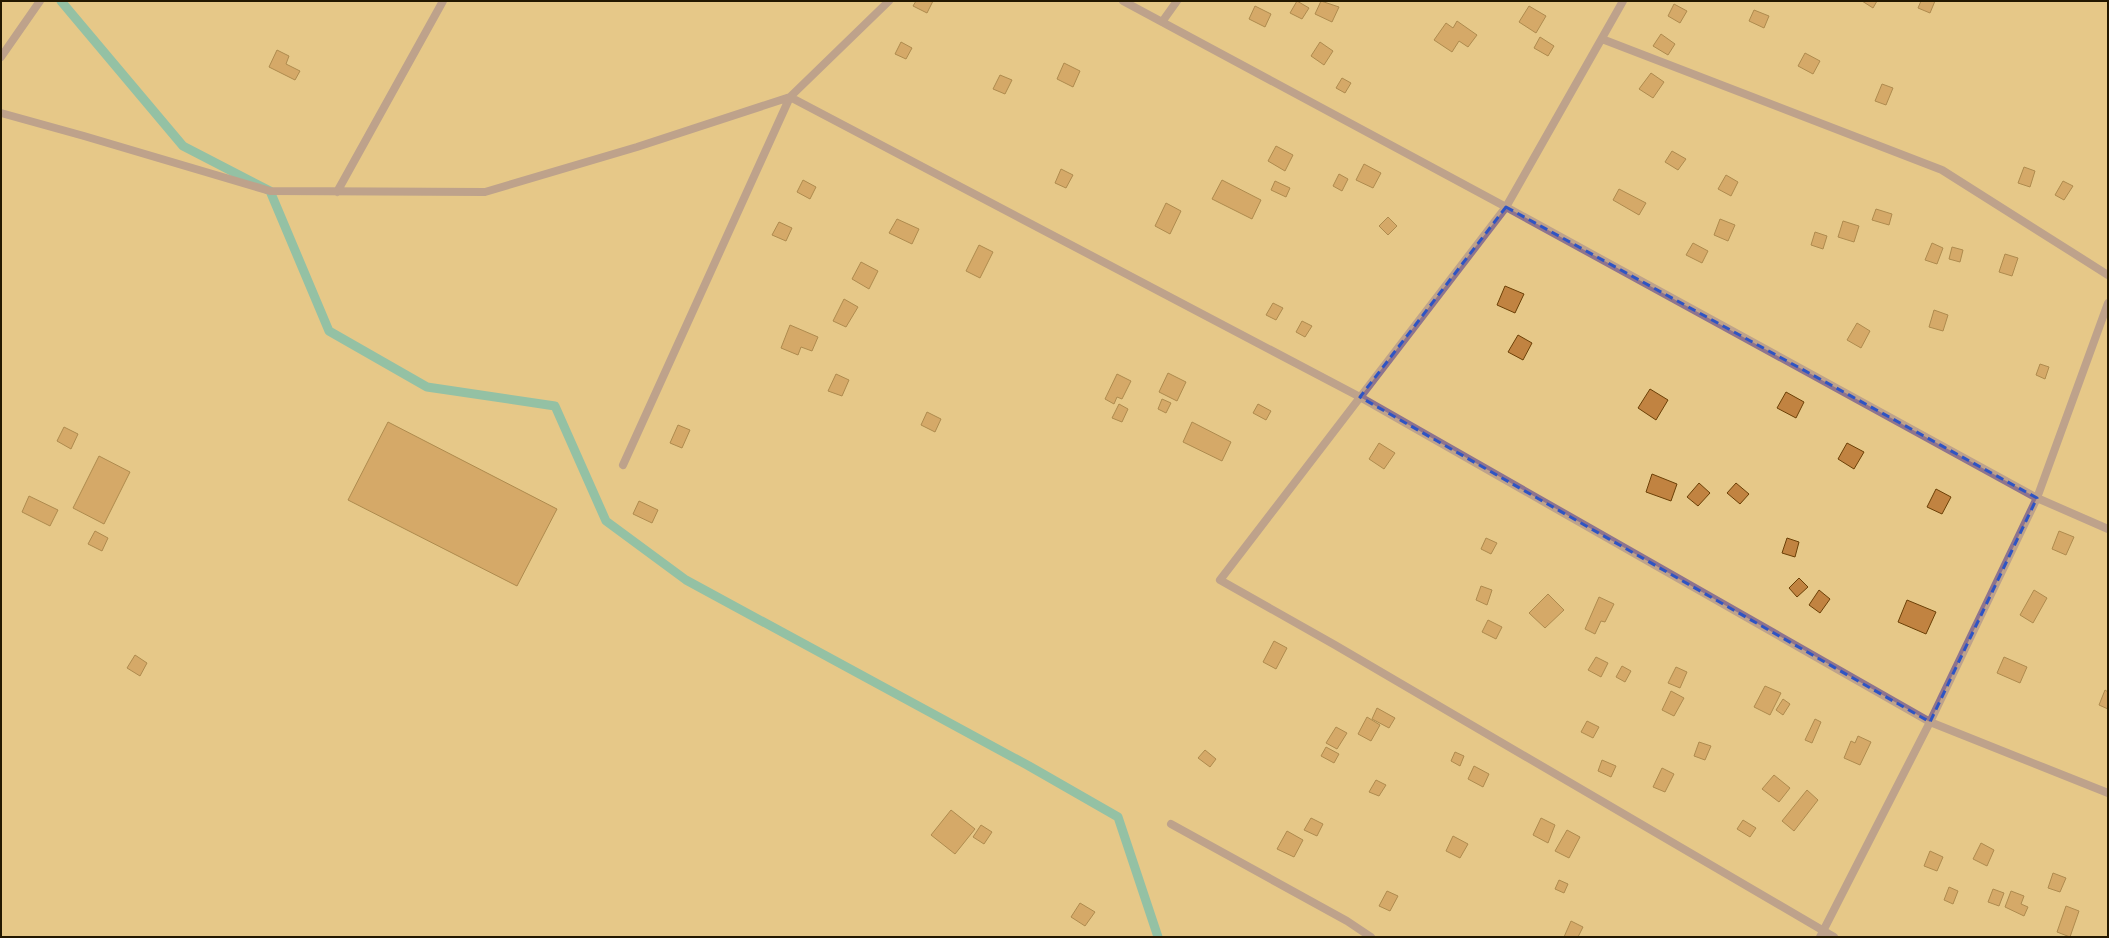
<svg xmlns="http://www.w3.org/2000/svg" width="2109" height="938" font-family="Barlow,sans-serif">
<rect width="100%" height="100%" fill="#e6c888"/>
<g fill="none" stroke-linecap="round" stroke-linejoin="round">
<path stroke="#31b8c6" stroke-width="9" d="M61 1 183 146 270 191 329 331 427 387 555 406 606 521 686 580 1029 766 1118 817 1158 937"/>
</g>
<path fill="#c18341" stroke="#6b4007" d="M916 1H933L927 13 913 6Z
M1297 1 1309 8 1302 19 1290 13Z
M1321 1 1339 7 1332 22 1315 14Z
M1862 1H1877L1873 8Z
M1921 1H1935L1930 13 1918 8Z
M1674 4 1687 11 1680 23 1668 16Z
M1255 6 1271 14 1265 27 1249 19Z
M1529 6 1546 16 1536 33 1519 22Z
M1754 10 1769 16 1764 28 1749 21Z
M1457 21 1477 35 1468 47 1459 41 1452 52 1434 40 1446 23 1453 28Z
M1661 34 1675 44 1668 55 1653 46Z
M1540 37 1554 46 1548 56 1534 48Z
M901 42 912 48 906 59 895 54Z
M1320 42 1333 51 1324 65 1311 56Z
M277 50 289 56 286 64 300 71 295 80 269 67Z
M1805 53 1820 61 1813 74 1798 66Z
M1064 63 1080 71 1073 87 1057 79Z
M1651 73 1664 82 1653 98 1639 89Z
M1000 75 1012 80 1005 94 993 89Z
M1342 78 1351 83 1345 93 1336 88Z
M1882 84 1893 88 1886 105 1875 101Z
M1276 146 1293 155 1285 171 1268 161Z
M1672 151 1686 159 1678 170 1665 162Z
M1364 164 1381 173 1373 188 1356 180Z
M2024 167 2035 171 2030 187 2018 183Z
M1061 169 1073 175 1066 188 1055 183Z
M1339 174 1348 179 1342 191 1333 186Z
M1726 175 1738 182 1731 196 1718 189Z
M803 180 816 187 810 199 797 192Z
M1222 180 1261 200 1252 219 1212 199Z
M1275 181 1290 188 1286 197 1271 190Z
M2063 181 2073 186 2064 200 2055 195Z
M1619 189 1646 203 1639 215 1613 200Z
M1166 203 1181 211 1170 234 1155 226Z
M1876 209 1892 214 1889 225 1872 220Z
M1388 217 1397 226 1388 235 1379 226Z
M897 219 919 229 912 244 889 233Z
M1720 219 1735 225 1728 241 1714 235Z
M1843 221 1859 226 1854 242 1838 237Z
M779 222 792 228 786 241 772 235Z
M1815 232 1827 236 1823 249 1811 245Z
M1693 243 1708 251 1702 263 1686 255Z
M1932 243 1943 248 1937 264 1925 260Z
M979 245 993 252 980 278 966 271Z
M1952 247 1963 250 1960 262 1949 259Z
M2005 254 2018 258 2012 276 1999 272Z
M861 262 878 271 869 289 852 279Z
M1505 286 1524 294 1515 313 1497 305Z
M844 299 858 307 846 327 833 321Z
M1273 303 1283 308 1276 320 1266 315Z
M1934 310 1948 315 1943 331 1929 327Z
M1302 321 1312 326 1305 337 1296 332Z
M1857 323 1870 331 1861 348 1847 340Z
M790 325 818 337 812 351 801 347 798 355 781 348Z
M1518 335 1532 343 1523 360 1508 352Z
M2040 364 2049 367 2045 379 2036 375Z
M1168 373 1186 382 1177 401 1159 392Z
M836 374 849 380 842 396 828 391Z
M1117 374 1131 381 1122 399 1117 397 1114 404 1105 399Z
M1650 389 1668 400 1656 420 1638 408Z
M1786 392 1804 402 1796 418 1777 408Z
M1162 399 1171 403 1166 413 1158 409Z
M1119 404 1128 409 1122 422 1112 418Z
M1258 404 1271 411 1266 420 1253 413Z
M927 412 941 419 935 432 921 425Z
M388 422 557 509 517 586 348 500Z
M1192 422 1231 442 1222 461 1183 442Z
M678 425 690 430 682 448 670 443Z
M64 427 78 434 71 449 57 441Z
M1379 443 1395 453 1384 469 1369 459Z
M1847 443 1864 452 1854 469 1838 459Z
M99 456 130 472 104 524 73 508Z
M1652 474 1677 484 1671 501 1646 492Z
M1699 483 1710 493 1698 506 1687 497Z
M1736 483 1749 494 1740 504 1727 493Z
M1936 489 1951 497 1942 514 1927 507Z
M29 496 58 510 50 526 22 512Z
M639 501 658 510 652 523 633 514Z
M95 531 108 538 102 551 88 544Z
M2059 531 2074 537 2066 555 2052 549Z
M1486 538 1497 543 1491 554 1481 549Z
M1787 538 1799 542 1795 557 1782 553Z
M1799 578 1808 587 1797 597 1789 588Z
M1481 586 1492 590 1487 605 1476 600Z
M1819 590 1830 599 1820 613 1809 605Z
M2034 590 2047 598 2033 623 2020 615Z
M1548 594 1564 610 1545 628 1529 613Z
M1599 597 1614 604 1605 622 1601 621 1595 634 1585 629Z
M1907 600 1936 612 1926 634 1898 622Z
M1488 620 1502 627 1496 639 1482 632Z
M1274 641 1287 648 1276 669 1263 662Z
M135 655 147 663 140 676 127 668Z
M1596 657 1608 663 1601 677 1588 670Z
M2004 657 2027 667 2020 683 1997 673Z
M1622 666 1631 671 1625 682 1616 677Z
M1676 667 1687 672 1680 688 1668 683Z
M1765 686 1781 693 1770 715 1754 707Z
M2105 690 2108 692V709L2099 705Z
M1671 691 1684 698 1674 716 1662 710Z
M1783 699 1790 704 1783 715 1776 710Z
M1377 708 1395 718 1389 728 1372 719Z
M1367 717 1380 725 1371 741 1358 734Z
M1815 719 1821 722 1812 743 1805 740Z
M1587 721 1599 727 1593 738 1581 732Z
M1336 727 1347 733 1337 749 1326 743Z
M1858 736 1871 742 1860 765 1844 758 1851 741 1855 743Z
M1699 742 1711 746 1705 760 1694 756Z
M1326 747 1339 754 1334 763 1321 756Z
M1205 750 1216 759 1210 767 1198 758Z
M1455 752 1464 756 1460 766 1451 761Z
M1602 760 1616 766 1611 777 1598 771Z
M1474 766 1489 774 1483 787 1468 779Z
M1662 768 1674 774 1665 792 1653 787Z
M1774 775 1790 788 1779 802 1762 789Z
M1376 780 1386 785 1379 796 1369 792Z
M1807 790 1818 800 1794 831 1782 821Z
M951 810 975 829 955 854 931 835Z
M1311 818 1323 824 1317 836 1304 830Z
M1541 818 1555 825 1548 843 1533 835Z
M1743 820 1756 828 1750 837 1737 829Z
M981 825 992 832 984 844 973 837Z
M1567 830 1580 837 1569 858 1555 851Z
M1287 831 1303 840 1294 857 1277 849Z
M1453 836 1468 844 1460 858 1446 851Z
M1981 843 1994 850 1987 866 1973 859Z
M1930 851 1943 857 1937 871 1924 866Z
M2053 873 2066 878 2060 892 2048 888Z
M1559 880 1568 884 1564 893 1555 889Z
M1949 887 1958 891 1953 904 1944 900Z
M1993 889 2004 893 1999 906 1988 902Z
M1387 891 1398 896 1390 911 1379 906Z
M2011 891 2024 896 2021 904 2028 907 2024 916 2005 907Z
M1080 903 1095 912 1085 926 1071 917Z
M2066 906 2079 911 2070 937 2057 932Z
M1571 921 1583 927 1578 937H1564Z"/>
<g fill="none" stroke-linecap="round" stroke-linejoin="round">
<path stroke="#8e748e" stroke-width="8" d="M1123 1 1506 207 2037 498 2108 529
M1623 1 1506 207 1220 580 1335 645 1834 937
M1162 22 1177 1
M1602 39 1942 170 2108 275
M1 57 40 1
M1 113 84 136 270 191 485 192 637 147 790 97 1360 397 1930 722 2108 793
M337 192 443 1
M623 465 790 97 889 1
M1171 824 1347 921 1371 937
M1820 937 1930 722 2037 498 2108 303"/>
</g>
<path d="M0 0H2109V938H0ZM1506 207 2037 498 1930 722 1360 397Z" fill="#e6c888" fill-opacity=".55" fill-rule="evenodd"/>
<path fill="none" stroke="#2e54c4" stroke-width="3" stroke-dasharray="8 5" stroke-linejoin="round" d="M1506 207 2037 498 1930 722 1360 397Z"/>
<rect width="2109" height="938" fill="none" stroke="#231800" stroke-width="4"/>
</svg>
